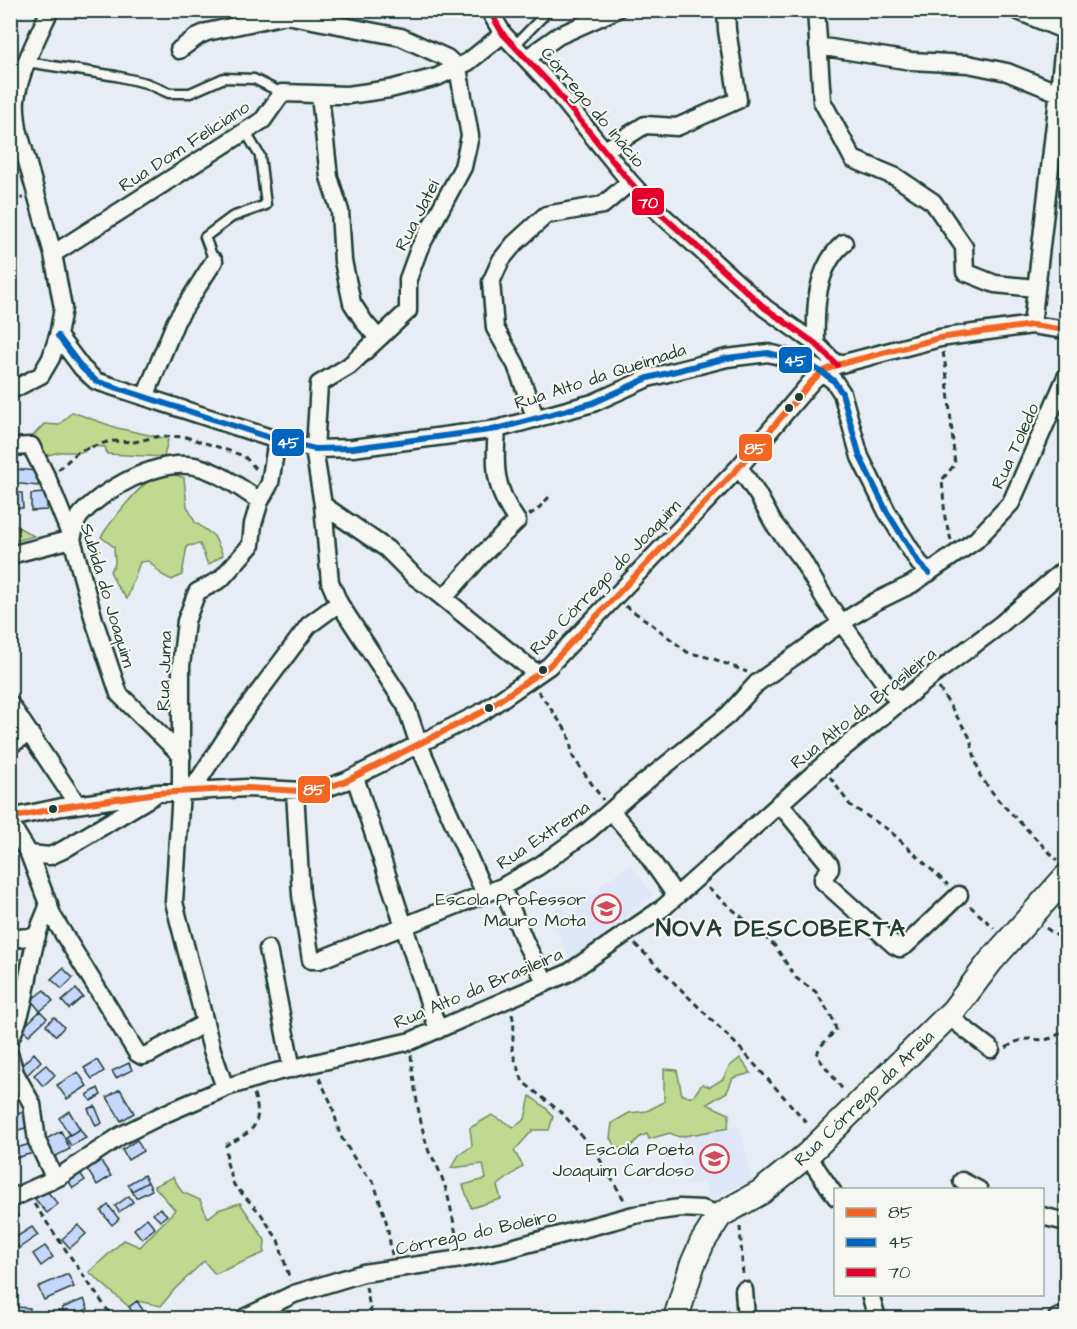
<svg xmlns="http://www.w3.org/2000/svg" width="1077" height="1329" font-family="'Architects Daughter',sans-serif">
<rect width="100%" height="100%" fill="#e8edf5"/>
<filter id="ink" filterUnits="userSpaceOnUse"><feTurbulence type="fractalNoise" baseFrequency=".0167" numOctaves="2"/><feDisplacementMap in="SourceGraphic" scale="12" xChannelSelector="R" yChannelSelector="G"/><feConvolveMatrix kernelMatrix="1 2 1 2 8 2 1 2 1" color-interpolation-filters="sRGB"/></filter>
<g filter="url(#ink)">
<path fill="#dee6f7" d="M630 864 653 895 570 959 549 914 562 904 570 915 600 890 598 887Z
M740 1126 752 1181 709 1199 704 1182 686 1186 679 1137Z"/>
<path fill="#bfd990" stroke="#6f8b62" stroke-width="1.5" d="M72 412 117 428 168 439 164 457 107 454 105 447 91 446 84 452H60L40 457 33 436 44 424 59 425Z
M172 473 184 478 187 506 195 522 214 536 223 555 208 565 200 544 187 546 182 575 172 580 162 575 149 561 140 562 127 599 117 586 110 571 115 564 114 547 101 537C111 521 138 487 154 477 159 474 166 474 172 473Z
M10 523H11L34 536 11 542Z
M740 1058 751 1073 733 1078 727 1092 707 1104 729 1114 728 1128 679 1137 670 1133 649 1139 647 1134 640 1137 628 1149 616 1148 610 1138 612 1123 629 1113 647 1111 664 1102V1069L677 1070 682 1095 693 1097 702 1084 710 1087 723 1079 729 1067Z
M530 1096 546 1108 553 1117 549 1130H533L514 1151 523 1166 497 1186 501 1199 471 1208 463 1185 486 1179 483 1164 451 1168 459 1155 472 1146 470 1128 492 1115 514 1127 525 1119Z
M173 1177 182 1192 200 1200 208 1218 218 1210 240 1203 265 1240 264 1253 215 1274 204 1261 174 1290 161 1306 137 1301 129 1307 89 1272 124 1240 140 1247 175 1210 154 1186Z"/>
<path fill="#c6d7fd" stroke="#1f3d34" stroke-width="1.5" d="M14 469 39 471 38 486 13 483Z
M10 493H22L23 508H10Z
M47 493V510L31 511V494Z
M63 968 73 978 62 989 51 979Z
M76 989 83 997 69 1009 62 1001Z
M44 990 53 1001 40 1011 31 1000Z
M40 1011 47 1018 29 1035 22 1029Z
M54 1017 64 1027 56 1036 46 1025Z
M34 1053 41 1061 27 1075 20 1067Z
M97 1060 104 1071 92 1079 84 1068Z
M129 1063 132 1070 116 1078 112 1071Z
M46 1065 55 1075 43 1086 34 1075Z
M78 1072 87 1086 67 1099 57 1085Z
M98 1088 101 1095 91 1101 87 1095Z
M120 1089 134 1113 121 1121 107 1097Z
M95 1106 102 1123 96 1126 88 1109Z
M69 1111 80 1129 70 1135 59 1118Z
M24 1112 29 1127 15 1131 10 1116Z
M80 1129 86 1138 71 1146 66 1137Z
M61 1131 70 1149 52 1158 44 1140Z
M137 1140 143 1151 128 1160 122 1150Z
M30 1144 33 1153 16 1158 13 1149Z
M98 1157 111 1176 97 1185 85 1166Z
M77 1169 85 1180 73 1188 66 1177Z
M144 1175 148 1182 132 1191 128 1184Z
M148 1182 152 1190 136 1198 132 1191Z
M46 1190 58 1204 47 1213 35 1199Z
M129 1196 133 1202 119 1212 115 1206Z
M108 1205 119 1219 112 1225 101 1211Z
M11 1207 18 1216 10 1221V1208Z
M160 1208 167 1215 160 1221 153 1214Z
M147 1218 155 1228 142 1239 134 1229Z
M78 1225 86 1234 70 1248 62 1239Z
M32 1227 38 1235 19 1248 13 1239Z
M45 1246 53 1257 41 1266 33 1254Z
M68 1274 74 1287 44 1300 38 1287Z
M84 1299 88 1309 66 1318 62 1308Z
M137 1301 146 1315 141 1318H137L129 1307Z
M16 1307 30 1308 29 1318H15Z
M174 1313 179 1318H166Z"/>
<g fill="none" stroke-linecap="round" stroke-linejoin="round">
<defs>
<path id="lane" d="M514 46 549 10
M10 61 22 74
M27 62 116 76 146 83 169 93H190L224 78 254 79 282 93
M214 261 205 237 232 217 266 205 260 156 245 131"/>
<path id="street" d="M277 10 286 15 401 37 447 58 458 68 470 136 463 167 419 249 408 279V311L349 366 319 384 315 449
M489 10 503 34 552 86 630 182 652 206 765 308 816 344 837 365
M816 10 822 101 853 159 896 177 933 202 964 247 965 272 995 284 1036 288
M1016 10 1066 31
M818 46 911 61 968 64 1007 72 1059 93
M179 50 198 36 207 32 286 15
M527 58 558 36 616 10
M320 96 329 177 340 211 343 261 352 303 365 323 378 338
M605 150 645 125 677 127 738 100 727 30 726 10
M53 254 263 120 282 93 348 95 390 89 437 77 468 62 503 34
M1032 325 1066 28
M58 336 82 368 96 381 277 440 315 449 353 448 497 429 593 403 648 378 727 358 768 353 792 359 806 363 822 372 834 381 842 393 860 457 887 512 919 563 929 573
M816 344C815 309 815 268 844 243
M10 391 41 375 51 358 58 336 63 308 53 254 18 129C17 120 15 109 16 100 19 72 38 36 50 10
M145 397 176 321 214 261
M536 419 516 365 495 328 491 282 501 260 514 244 546 215 603 205 630 182
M10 447 31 446 48 480 72 539 94 620 119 694 182 756
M314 449 323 505 387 549 414 576 436 592 537 674
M739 467 758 495 774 524 802 560 826 601 899 703
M323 505 330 582 339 603 406 706 419 745 485 894
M10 555 72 539C74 533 75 523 79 517 101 490 159 458 195 466 220 472 239 487 260 501
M444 598 481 556 517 521C494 489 494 466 497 429
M10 704 77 804
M10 745 30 733
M355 777 438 1030
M192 790 237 721 309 625 339 603
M295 791 301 895 311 960H319L502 887 539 866 588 831 630 794 728 715 757 683 841 623 875 602 912 584 976 540 1011 503 1066 377
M779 803 830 865V869L823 878V881L894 945 900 948 906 945 959 895
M611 811 641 846 676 896
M10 818 62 807 157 793 247 788 302 791 326 788 346 781 484 711 549 666 739 467 812 381 822 372 837 365 940 338 974 333 1032 325 1066 330
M10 823 29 854 53 917 137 1053 142 1056 149 1054 205 1023
M29 854 50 856 63 850 153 796
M502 887 526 944 546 983
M10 939 37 936
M268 949 292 1069
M948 1016 991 1049
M10 1039C27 1006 27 970 37 935 40 925 45 915 49 904
M10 1056 15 1073 32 1104 37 1141 55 1179
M225 1088 212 1050 174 902 181 791V666L186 621 197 592 221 579 251 545 253 524 260 501 270 483 277 440
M807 1155 836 1197
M962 1181 979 1190
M10 1199 59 1177 120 1136 162 1115 227 1087 276 1072 411 1041 568 973 663 908 831 758 932 676 1000 625 1066 568
M1042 1216 1066 1222
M744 1290 746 1318
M870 1294 877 1318
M244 1318 294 1294 363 1273 461 1259 504 1250 634 1215 659 1211 680 1208 702 1209 720 1215
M1057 1318 1066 1314"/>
<path id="secondary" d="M676 1318 692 1266 702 1243 720 1215 761 1192 807 1155 954 1010 990 962 1066 877"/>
</defs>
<use href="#lane" stroke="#1f3d34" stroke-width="13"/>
<use href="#street" stroke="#1f3d34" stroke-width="21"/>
<use href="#secondary" stroke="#1f3d34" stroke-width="28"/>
<path stroke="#1f3d34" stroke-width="3" stroke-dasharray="6 4.5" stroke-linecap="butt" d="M10 199 23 198
M943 352 946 369 955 464 942 480 945 518 951 540
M58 470 79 451 110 441 134 442 160 436 186 437 218 447 244 456 257 470
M529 515 537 510 550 496
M625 606 649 622 687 652 714 659 747 672
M939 688 969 736 980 776 999 801 1057 860
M538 691 568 733 573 757 603 800
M830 777 850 805 890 831 948 885
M708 888 775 946 796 978 816 992 834 1021 836 1030 819 1048 817 1056 844 1091
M970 906 994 928
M1046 928 1066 942
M635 944 738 1046 809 1125
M512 1014 514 1023 512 1051 523 1082 563 1114 581 1135 599 1158 626 1203
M1006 1048C1029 1031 1037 1045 1054 1037 1058 1035 1062 1031 1066 1028
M411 1055C414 1087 419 1121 429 1152 432 1158 436 1162 438 1168 449 1192 453 1220 458 1245
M319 1078 332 1105 340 1135 359 1166 374 1183 387 1224 392 1255
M254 1094C264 1126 252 1132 226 1145L227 1163 234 1185 261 1214 278 1240 290 1280
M34 1204 113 1318
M740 1226 743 1276
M366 1287 372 1318
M593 1318 615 1312 659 1316"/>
<use href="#lane" stroke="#f6f6f2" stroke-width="8"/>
<use href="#street" stroke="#f6f6f2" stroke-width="16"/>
<use href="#secondary" stroke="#f6f6f2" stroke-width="24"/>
<defs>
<path id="bus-1" d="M10 818 62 807 157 793 247 788 302 791 326 788 346 781 484 711 549 666 739 467 812 381 822 372 837 365 940 338 974 333 1032 325 1066 330"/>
<path id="bus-2" d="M58 336 82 368 96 381 277 440 315 449 353 448 497 429 593 403 648 378 727 358 768 353 792 359 806 363 822 372 834 381 842 393 860 457 887 512 919 563 929 573"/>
<path id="bus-3" d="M489 10 503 34 552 86 630 182 652 206 765 308 816 344 837 365"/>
</defs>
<use href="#bus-1" stroke="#f6f6f2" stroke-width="10"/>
<use href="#bus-2" stroke="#f6f6f2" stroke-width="10"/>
<use href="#bus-3" stroke="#f6f6f2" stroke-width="10"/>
<use href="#bus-1" stroke="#f26522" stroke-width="6"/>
<use href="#bus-2" stroke="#0065bd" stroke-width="6"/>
<use href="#bus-3" stroke="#e4002b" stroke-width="6"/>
</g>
</g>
<defs>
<symbol id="school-ring" viewBox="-11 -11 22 22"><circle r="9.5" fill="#f6f6f2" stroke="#d1495b" stroke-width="1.5"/><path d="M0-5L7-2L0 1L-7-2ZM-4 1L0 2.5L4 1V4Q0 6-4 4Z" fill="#d1495b"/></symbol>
</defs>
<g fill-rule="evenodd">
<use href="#school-ring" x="590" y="892" width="33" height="33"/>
<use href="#school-ring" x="698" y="1142" width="33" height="33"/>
</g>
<g fill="#1f3d34" stroke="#f6f6f2" stroke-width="2">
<circle cx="799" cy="397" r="5"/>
<circle cx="789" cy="408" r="5"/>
<circle cx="543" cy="670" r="5"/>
<circle cx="489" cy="708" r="5"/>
<circle cx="53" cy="809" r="5"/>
</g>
<g text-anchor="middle" stroke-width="4.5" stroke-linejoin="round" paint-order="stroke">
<g font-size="18" fill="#1f3d34" stroke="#f6f6f2">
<text transform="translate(593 107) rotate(50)" y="6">Córrego do Inácio</text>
<text transform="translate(184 146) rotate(-33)" y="6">Rua Dom Feliciano</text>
<text transform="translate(417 215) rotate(-63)" y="6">Rua Jateí</text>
<text transform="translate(600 376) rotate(-18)" y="6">Rua Alto da Queimada</text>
<text transform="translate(1015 446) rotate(-66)" y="6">Rua Toledo</text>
<text transform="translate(605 577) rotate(-46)" y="6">Rua Córrego do Joaquim</text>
<text transform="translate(108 595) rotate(73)" y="6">Subida do Joaquim</text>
<text transform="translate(164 671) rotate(-88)" y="6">Rua Juma</text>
<text transform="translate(863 708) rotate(-39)" y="6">Rua Alto da Brasileira</text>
<text transform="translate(543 835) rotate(-34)" y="6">Rua Extrema</text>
<text transform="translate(478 988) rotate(-23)" y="6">Rua Alto da Brasileira</text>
<text transform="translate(864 1098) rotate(-44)" y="6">Rua Córrego da Areia</text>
<text transform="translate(476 1232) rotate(-12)" y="6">Córrego do Boleiro</text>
</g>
<g font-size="18" fill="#1f3d34" stroke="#f6f6f2" text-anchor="end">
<text x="586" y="905">Escola Professor<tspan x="586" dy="21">Mauro Mota</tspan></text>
<text x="694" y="1155">Escola Poeta<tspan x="694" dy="21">Joaquim Cardoso</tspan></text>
</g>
<g font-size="24" font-weight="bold" letter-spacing="1.5" fill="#1f3d34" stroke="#f6f6f2">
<text x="781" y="936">NOVA DESCOBERTA</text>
</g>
</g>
<g stroke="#f6f6f2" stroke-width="2">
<rect x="631" y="187" width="34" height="29" rx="6" fill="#e4002b"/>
<rect x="778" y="346" width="35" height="28" rx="6" fill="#0065bd"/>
<rect x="271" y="428" width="34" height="29" rx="6" fill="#0065bd"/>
<rect x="738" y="433" width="35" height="29" rx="6" fill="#f26522"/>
<rect x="297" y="775" width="34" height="29" rx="6" fill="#f26522"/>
</g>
<g font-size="16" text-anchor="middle" font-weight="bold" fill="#fff">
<text x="648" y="208">70</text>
<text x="795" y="366">45</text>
<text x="288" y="448">45</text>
<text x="755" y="454">85</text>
<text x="314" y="795">85</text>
</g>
<rect width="1077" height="1329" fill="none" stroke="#f6f6f2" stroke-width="36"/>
<rect x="18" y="18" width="1041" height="1293" fill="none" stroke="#1f3d34" stroke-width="2" filter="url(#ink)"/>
<rect x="834" y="1188" width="210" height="108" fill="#f6f6f2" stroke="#a0aca6" stroke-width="1.5"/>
<rect x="846" y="1208" width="30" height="9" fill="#f26522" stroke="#a0aca6" stroke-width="1.5"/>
<text x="888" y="1218" font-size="18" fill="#1f3d34">85</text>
<rect x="846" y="1238" width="30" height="9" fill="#0065bd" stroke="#a0aca6" stroke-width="1.5"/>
<text x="888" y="1248" font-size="18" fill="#1f3d34">45</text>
<rect x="846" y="1268" width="30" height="9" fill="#e4002b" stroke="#a0aca6" stroke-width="1.5"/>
<text x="888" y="1278" font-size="18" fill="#1f3d34">70</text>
</svg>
